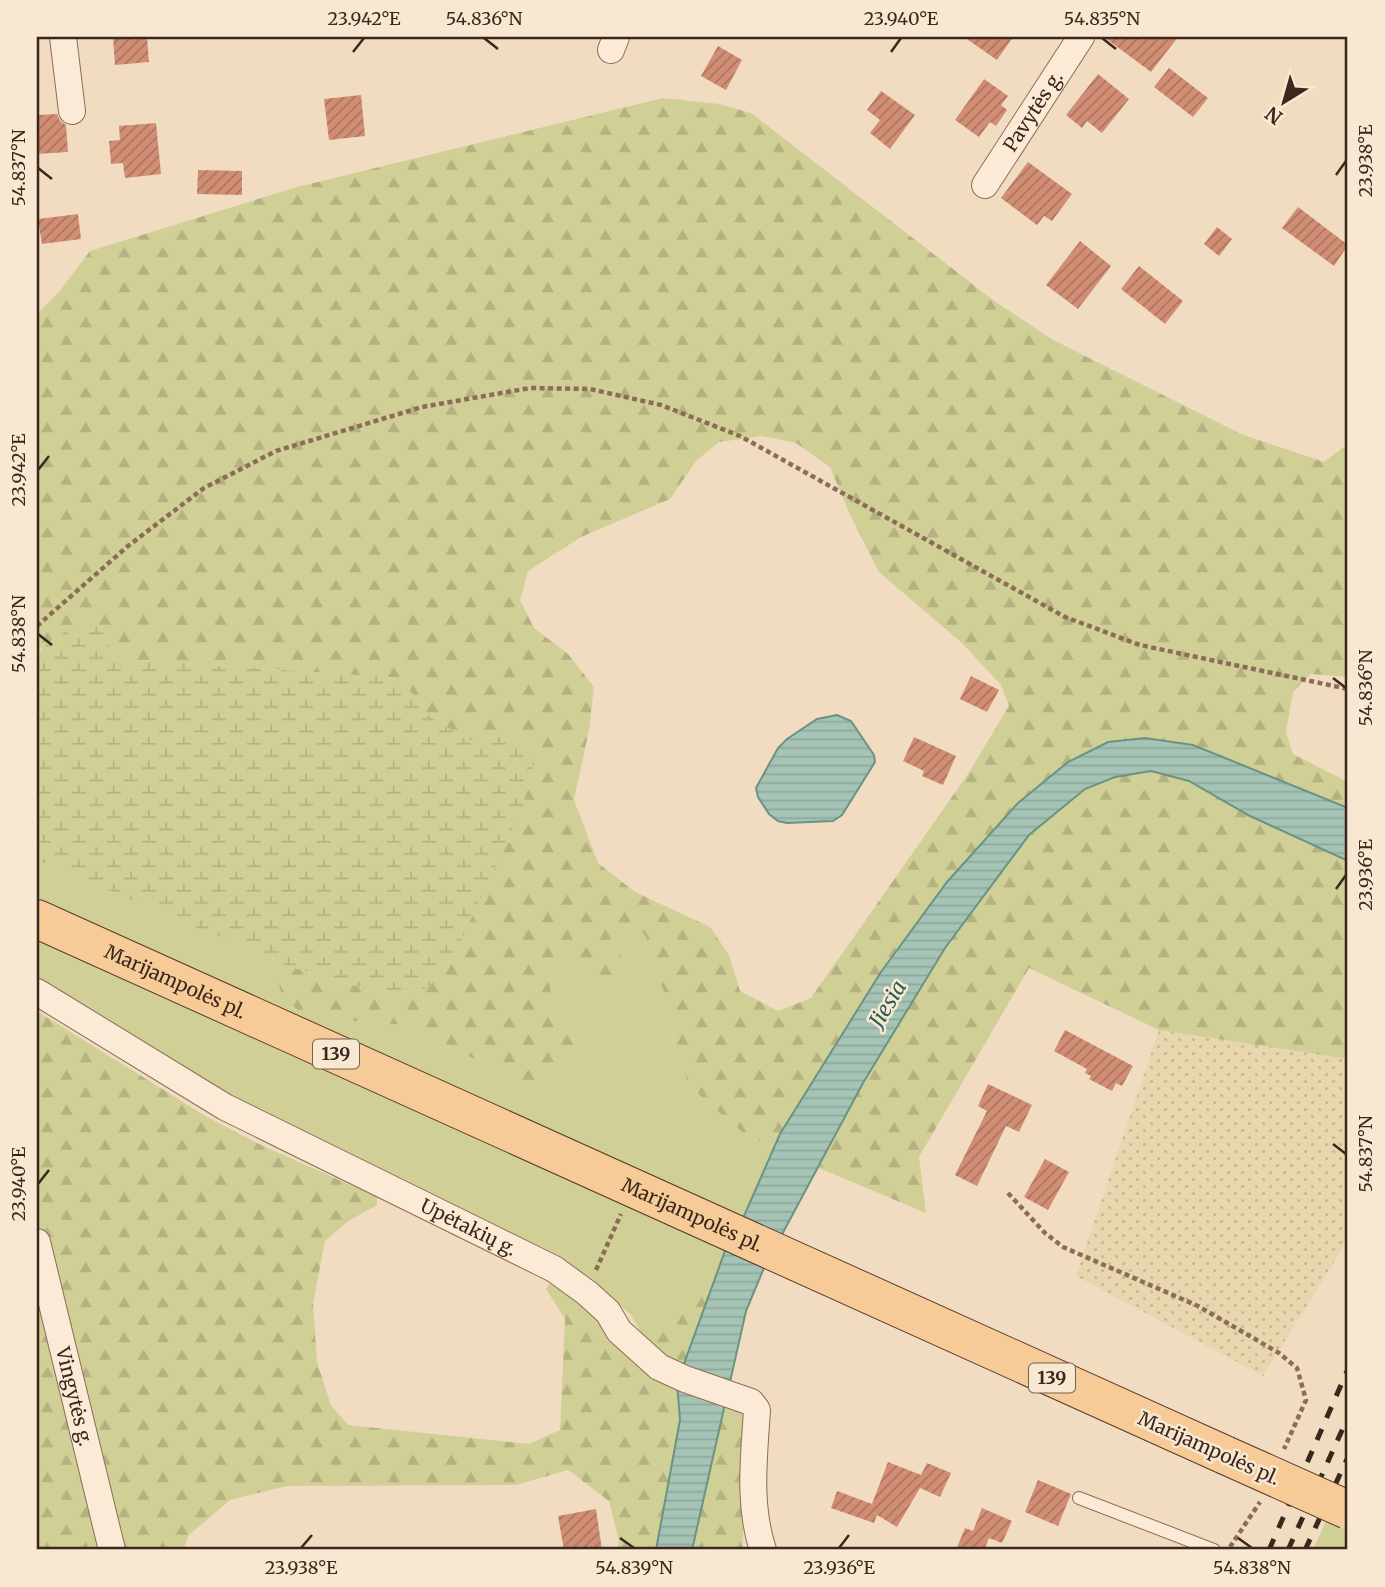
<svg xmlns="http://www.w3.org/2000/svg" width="1385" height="1587" font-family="Merriweather,serif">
<defs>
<pattern id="farmland-dots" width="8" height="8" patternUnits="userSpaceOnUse" patternTransform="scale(1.75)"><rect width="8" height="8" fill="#e8d6af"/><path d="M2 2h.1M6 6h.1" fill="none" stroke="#c8b896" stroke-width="1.8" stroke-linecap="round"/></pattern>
<pattern id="forest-firs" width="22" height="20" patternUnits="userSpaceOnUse" patternTransform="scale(1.75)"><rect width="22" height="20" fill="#d0cf95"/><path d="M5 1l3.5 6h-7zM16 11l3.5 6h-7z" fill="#b4b280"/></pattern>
<pattern id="wetland-marsh" width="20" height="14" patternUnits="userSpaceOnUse" patternTransform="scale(1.75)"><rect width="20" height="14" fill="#d0cf95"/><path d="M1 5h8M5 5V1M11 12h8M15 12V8" fill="none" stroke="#b4b280"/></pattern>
<pattern id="water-rules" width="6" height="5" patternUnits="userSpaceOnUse" patternTransform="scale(1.75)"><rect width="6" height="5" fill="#a5c4b6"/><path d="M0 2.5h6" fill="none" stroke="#8fa89c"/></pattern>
<pattern id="building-hatch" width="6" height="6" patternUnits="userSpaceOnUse" patternTransform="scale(1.75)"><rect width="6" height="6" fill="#d28e75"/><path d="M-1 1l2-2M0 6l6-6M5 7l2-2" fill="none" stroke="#ac745f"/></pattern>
</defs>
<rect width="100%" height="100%" fill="#f1dcc2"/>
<path fill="url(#farmland-dots)" d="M1159 1030 1348 1059V1240L1263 1376 1076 1276Z"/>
<path fill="#d0cf95" d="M37 860 285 965 279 979 307 1017 402 1025 537 1088 574 1034C554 1007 544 996 554 962L568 955 580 962 584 975 622 952 621 935 629 925 639 928 646 937 651 963 666 996 674 1044 689 1086 743 1133 761 1142 780 1134 744 1216 355 1046 37 902Z
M37 939 725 1251 711 1294 698 1292 674 1324 652 1323 643 1336 630 1314 605 1292 233 1098 37 977Z
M1326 1521 1348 1531V1550H1313Z"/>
<path fill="url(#forest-firs)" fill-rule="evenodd" d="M663 98 719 104 751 113 993 300 1053 340 1241 434 1324 462 1348 444V677L1311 674 1293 692 1286 732 1293 754 1348 782V808L1193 745 1145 738 1108 742 1068 762 1018 803 947 882 881 972 780 1134 761 1142 743 1133 689 1086 674 1044 666 996 651 963 646 937 639 928 629 925 621 935 622 952 613 977 597 986 584 975 580 962 568 956 554 962C544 996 554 1007 574 1034L571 1066 537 1088 402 1025 307 1017 282 997 278 979 285 965 384 994 426 989 452 960 499 736 468 741 428 715 400 678 109 658 108 632 40 649 37 657V314L59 292 90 251 297 187ZM762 436 796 443 830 467 851 517 879 572 962 643 1001 685 1009 706 968 774 811 998 778 1011 740 991 729 955 710 927 635 892 598 863 574 800 589 730 594 687 568 654 534 628 520 600 528 571 581 537 670 499 696 461 719 442Z
M1151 771 1189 781 1250 816 1348 861V1059L1159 1030 1029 968 919 1157 926 1213 819 1168 863 1083 945 948 1029 835 1085 789 1115 777Z
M37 1011 207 1117 259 1144 377 1197V1205L347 1222 325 1241 313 1303 317 1362 331 1405 348 1425 529 1444 560 1430 565 1319 546 1289 553 1279 601 1323 610 1341 629 1355 651 1323 674 1324 698 1292 711 1294 677 1383 680 1420 656 1550H617L619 1541 609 1501 568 1470 516 1485 287 1486 230 1500 189 1535 183 1550H37Z
M726 1401 739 1404 752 1424 742 1550H692Z"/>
<path fill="url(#wetland-marsh)" d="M95 621 108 632 109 658 400 678 428 715 467 740 499 736 518 737 534 764 522 809 452 960 426 989 384 994 285 965 37 860V657C44 639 77 625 95 621Z"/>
<path fill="url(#water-rules)" stroke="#6b9383" stroke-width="2" d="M837 715 851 721 874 755 875 762 842 815 833 821 787 823 778 821 769 814 758 797 756 788 778 748 787 739 817 719Z
M1145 738 1193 745 1348 808V861L1250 816 1189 781 1151 771 1115 777 1085 789 1029 835 945 948 863 1083 764 1268 746 1311 692 1550H656L680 1420 677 1383 725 1251 744 1216 780 1134 881 972 947 882 1018 803 1068 762 1108 742Z"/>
<path fill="url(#building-hatch)" d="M113 37H147L149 62 115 65Z
M964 37H1013L997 60Z
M1104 37H1178L1151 72Z
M718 46 742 60 726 90 701 76Z
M1169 68 1208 98 1193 117 1154 87Z
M1098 74 1129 99 1102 133 1087 121 1082 128 1066 115Z
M984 79 1008 96 1001 105 1007 110 996 126 990 122 979 137 955 120Z
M881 91 915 115 890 149 870 133 880 120 867 110Z
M361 95 365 136 329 140 324 99Z
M57 114 60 121 66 125 68 152 37 154V115Z
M156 123 161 174 125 178 123 163 111 164 109 141 120 140 119 126Z
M1028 162 1072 194 1052 221 1044 216 1037 225 1001 198Z
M198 170 242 171V195L197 194Z
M1298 207 1348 245 1334 266 1282 228Z
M78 214 81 239 42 244 38 219Z
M1217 227 1232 239 1219 256 1204 244Z
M1080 241 1111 266 1078 309 1046 285Z
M1139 266 1183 301 1165 324 1121 289Z
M971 676 999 690 987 712 960 699Z
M914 737 956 756 943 785 922 776 924 771 903 761Z
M1065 1030 1133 1066 1122 1086 1116 1083 1112 1091 1089 1079 1091 1076 1085 1073 1087 1069 1054 1051Z
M988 1084 1032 1105 1019 1132 1006 1126 977 1186 955 1175 987 1111 978 1106Z
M1045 1159 1069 1172 1048 1210 1024 1197Z
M888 1462 921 1475 927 1463 951 1473 940 1497 920 1488 897 1527 877 1515 874 1523 831 1508 837 1491 872 1504Z
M1038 1480 1071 1494 1058 1526 1025 1512Z
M982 1508 1012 1521 1002 1543 989 1538 984 1550H956L965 1528 973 1531Z
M596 1509 602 1550H564L558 1516Z"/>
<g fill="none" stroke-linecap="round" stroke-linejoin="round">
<defs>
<path id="service" d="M1079 1498 1214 1550"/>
<g id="minor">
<path d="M63 37 72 111"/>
<path d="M611 50 616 37"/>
<path id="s1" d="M985 185 1081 37"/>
<path id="s2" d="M37 992 225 1107 554 1269 587 1293 608 1312 619 1331 659 1367 685 1379 751 1402 757 1410C754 1457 748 1505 763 1550"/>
<path id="s3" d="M37 1242 112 1550"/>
</g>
<g id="primary">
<path id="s4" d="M37 919 1225 1455"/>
</g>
</defs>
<use href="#service" stroke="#8d6c57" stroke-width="14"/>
<use href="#minor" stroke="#8d6c57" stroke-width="28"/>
<use href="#primary" stroke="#5a3b2c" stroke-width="40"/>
<path stroke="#8d6c57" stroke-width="4.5" stroke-dasharray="5 3.5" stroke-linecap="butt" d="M37 626 128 546 204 488 276 451 422 407 530 388 590 389 661 405 740 436 1065 617 1140 645 1348 689
M1008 1193 1045 1233 1063 1247 1198 1306 1279 1353 1297 1368 1306 1400 1284 1449
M596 1270 621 1214
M1230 1547 1260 1502"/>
<use href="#service" stroke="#fbebd6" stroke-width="12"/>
<use href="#minor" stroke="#fbebd6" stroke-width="26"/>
<use href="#primary" stroke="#f7cb97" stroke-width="38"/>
<path stroke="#3b271d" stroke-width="5" stroke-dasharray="12 12" stroke-linecap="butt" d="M1269 1550 1348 1369
M1288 1550 1348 1417
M1305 1550 1348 1457"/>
<defs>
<path id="primary-bridge" d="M1225 1455 1348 1510"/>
</defs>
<use href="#primary-bridge" stroke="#5a3b2c" stroke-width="40" stroke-linecap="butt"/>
<use href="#primary-bridge" stroke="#f7cb97" stroke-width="38"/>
</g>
<path fill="none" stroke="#3b271d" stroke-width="2.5" d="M484 38 498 49M1102 38 1116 49M353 52 364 38M891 52 901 38M38 168 52 179M1336 175 1346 161M38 470 49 456M38 634 52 645M1333 678 1346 688M1336 889 1346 875M1333 1144 1346 1154M38 1184 49 1170M620 1538 634 1548M1238 1538 1252 1548M301 1548 312 1535M839 1548 849 1535"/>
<g text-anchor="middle" stroke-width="5" stroke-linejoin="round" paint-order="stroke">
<g fill="#f8e8d2" stroke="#746153" stroke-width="2">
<rect x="313" y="1039.5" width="46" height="29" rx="5"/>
<rect x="1029" y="1363.5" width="46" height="29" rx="5"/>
</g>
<g font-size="18" font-weight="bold" fill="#3b271d">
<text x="336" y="1060">139</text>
<text x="1052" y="1384">139</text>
</g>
<g font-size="19" fill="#3b271d" stroke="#f8e8d2">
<text dy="7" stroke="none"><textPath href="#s1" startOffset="88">Pavytės g.</textPath></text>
<text dy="7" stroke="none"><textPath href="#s4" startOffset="152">Marijampolės pl.</textPath></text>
<text dy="7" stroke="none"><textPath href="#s4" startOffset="719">Marijampolės pl.</textPath></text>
<text dy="7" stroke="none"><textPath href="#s2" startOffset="492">Upėtakių g.</textPath></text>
<text dy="7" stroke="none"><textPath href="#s3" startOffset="159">Vingytės g.</textPath></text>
<text transform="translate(1209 1448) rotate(24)" y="7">Marijampolės pl.</text>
</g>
<g font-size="21" font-style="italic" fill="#2b5c52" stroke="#f8e8d2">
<text transform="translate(888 1004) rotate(-59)" y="7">Jiesia</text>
</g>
</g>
<rect width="1385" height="1587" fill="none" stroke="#f8e8d2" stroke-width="77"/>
<g transform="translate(1284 102) rotate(217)" stroke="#f8e8d2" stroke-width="5" paint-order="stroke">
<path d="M0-5L12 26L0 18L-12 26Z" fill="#3b271d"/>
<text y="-10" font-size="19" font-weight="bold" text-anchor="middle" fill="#3b271d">N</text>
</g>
<rect x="38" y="38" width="1308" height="1510" fill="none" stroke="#3b271d" stroke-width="2.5"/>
<g font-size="18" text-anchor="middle" fill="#3b271d">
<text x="364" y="25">23.942°E</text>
<text x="484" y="25">54.836°N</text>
<text x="901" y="25">23.940°E</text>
<text x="1102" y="25">54.835°N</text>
<text transform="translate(1366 161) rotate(-90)" y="6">23.938°E</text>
<text transform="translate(19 168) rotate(-90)" y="6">54.837°N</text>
<text transform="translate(19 470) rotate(-90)" y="6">23.942°E</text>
<text transform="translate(19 634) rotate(-90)" y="6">54.838°N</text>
<text transform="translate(1366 688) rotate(-90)" y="6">54.836°N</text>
<text transform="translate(1366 875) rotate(-90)" y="6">23.936°E</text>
<text transform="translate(1366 1154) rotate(-90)" y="6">54.837°N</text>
<text transform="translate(19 1184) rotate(-90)" y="6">23.940°E</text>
<text x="301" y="1574">23.938°E</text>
<text x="634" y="1574">54.839°N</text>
<text x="839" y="1574">23.936°E</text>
<text x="1252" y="1574">54.838°N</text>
</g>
</svg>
